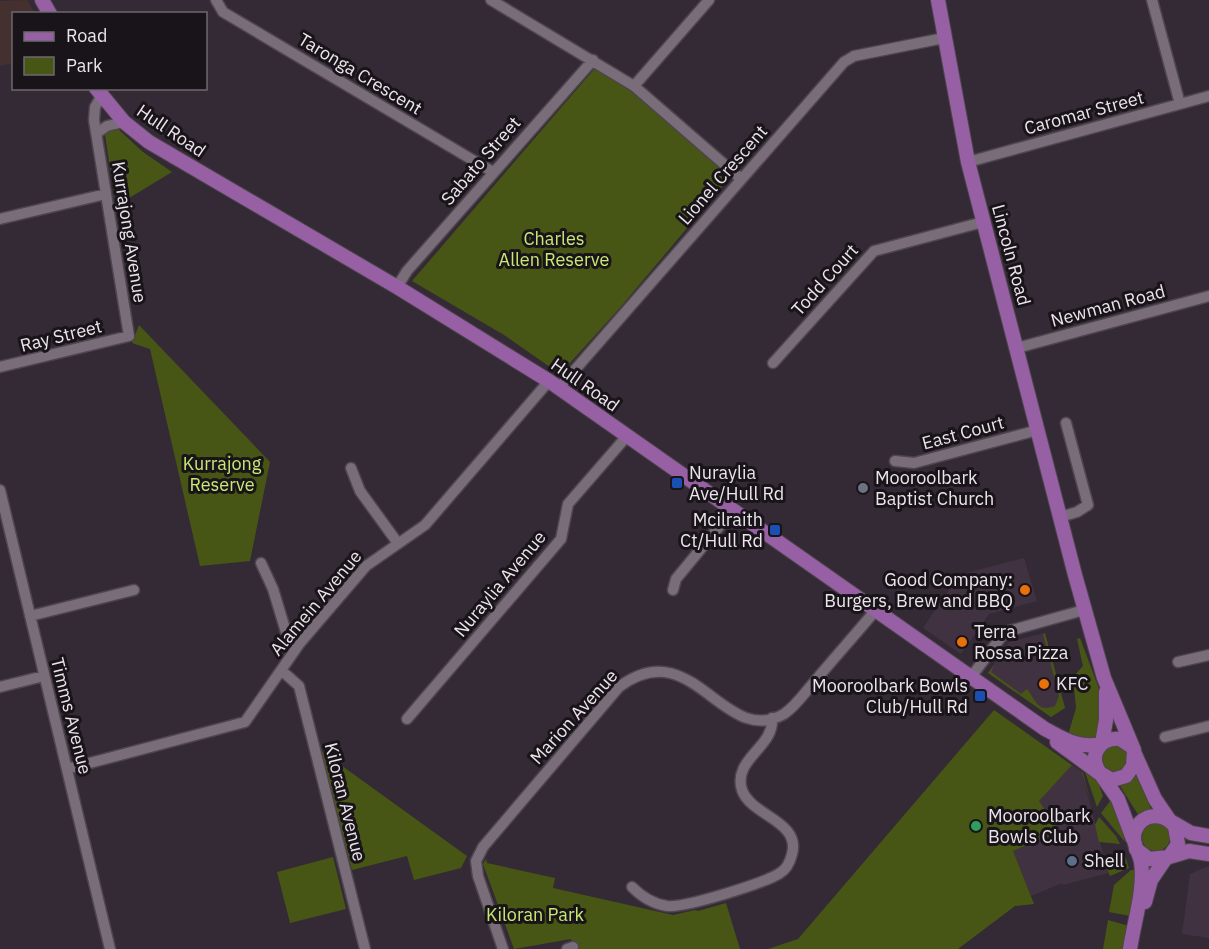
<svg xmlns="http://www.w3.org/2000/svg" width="1209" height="949" font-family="'IBM Plex Sans',sans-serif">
<rect width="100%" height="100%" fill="#342a35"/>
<path fill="#413242" d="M1024 558 1037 601 989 614 961 654 923 628 957 578 970 572Z
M1045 633 1065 708 1051 717 988 673 1009 642Z
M1072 765 1082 773 1108 873 1063 885 1062 883 1031 896 1013 851 1060 833 1038 801Z
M1209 866V938L1182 934 1190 874Z"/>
<path fill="#44302e" d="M27 0 35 13 14 14 13 63 0 66V1Z"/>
<path fill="#475614" d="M596 67 633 91 730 177 619 309 560 374 504 335 412 281Z
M118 129 143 152 172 172 116 206 105 135 110 130Z
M139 325 270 462 250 561 200 566 150 349 132 343Z
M1045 633 1065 708 1051 717 988 673 994 665 991 672 1021 694 1027 689C1036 700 1037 713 1055 706L1059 696 1043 634Z
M1080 638 1101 694 1103 704 1097 735 1089 741 1068 735 1076 708 1073 677 1083 666 1077 639Z
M994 710 1083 773 1091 803 1082 773 1072 765 1039 801 1060 832 1013 851 1034 904 1015 906 958 949H768L798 939Z
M1100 759a14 14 0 1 1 28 0a14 14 0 1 1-28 0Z
M1058 749 1097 780 1103 796 1097 807 1085 772 1057 752Z
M320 750 467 856 461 868 414 880 407 856 352 870Z
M1136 775 1152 811 1139 816 1120 786 1129 782Z
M1111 800 1120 817 1125 842 1101 813Z
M1099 817 1116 836 1120 844 1099 842 1095 825Z
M1142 837a14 14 0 1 1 28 0a14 14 0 1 1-28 0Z
M1124 853 1129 868 1110 876 1106 867 1116 857Z
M333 857 346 909 290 923 277 872Z
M486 859 487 863 555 878 553 888 673 915 695 910 698 911 726 903 740 949H574L571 939 514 949 483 864Z
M1131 870H1136L1130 916 1109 912 1114 885Z
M1108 920 1129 926 1126 949H1103Z"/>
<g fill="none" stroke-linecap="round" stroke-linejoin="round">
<defs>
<path id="minor" d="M216 0 223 12 493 172
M491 0 634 86 740 178
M1152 0 1180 104
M634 86 709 0
M97 133 107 126 124 122
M968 162 1209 96
M0 219 106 194
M397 287 407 271 593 60
M1017 348 1209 296
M773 363 874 251 983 222
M0 367 129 336 94 120 95 107 101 97
M559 388 844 62 854 56 944 38
M895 461 914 463 1038 430
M351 468 360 491 397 542
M0 490 110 949
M1060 517 1077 512 1088 505 1066 423
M261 563 273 589 286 632 300 643
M673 590 676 579 732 511
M30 616 134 590
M1178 662 1209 655
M281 670 299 686 365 949
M971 677 1005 632 1084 610
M0 687 44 676
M407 719 561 539 568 504 627 436
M1165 737 1209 726
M67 769 245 722 300 643 366 566 425 525 549 381
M632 887C642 897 653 904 667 906 685 908 765 883 780 873 787 869 790 862 792 854 801 821 751 816 742 790 732 759 775 747 772 718
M503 949 478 876 476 861 483 847 619 687C693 631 723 749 784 714 796 706 806 691 815 681 835 657 855 635 875 611
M567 949 573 947"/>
<path id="major" d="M42 0 50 14
M938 0 968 162 1075 575 1104 678 1134 750 1133 766 1126 776 1112 780 1100 773C1088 756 1099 737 1120 739L1132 747
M96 88 124 122 149 142 397 287 549 381 1045 729C1064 739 1079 749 1101 744
M1057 742 1099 773
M1102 743 1106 720V692
M1134 752 1155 799 1170 821
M1102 776 1118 799 1133 839
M1172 822 1191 833 1209 836
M1169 857 1189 851 1209 854
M1145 902 1151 880 1166 858
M1130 949C1134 922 1145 889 1141 862 1139 851 1131 842 1135 831 1142 812 1165 812 1175 827L1178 844 1169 857 1149 859 1136 849"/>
</defs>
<use href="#minor" stroke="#4e454e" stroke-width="13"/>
<use href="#major" stroke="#4e454e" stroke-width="16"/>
<use href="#minor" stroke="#786d79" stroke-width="10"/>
<use href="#major" stroke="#9860a4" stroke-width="14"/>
</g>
<g fill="#1a4fb4" stroke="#191419" stroke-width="2">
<rect x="671" y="477" width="12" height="12" rx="3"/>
<rect x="769" y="524" width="12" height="12" rx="3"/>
<rect x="974" y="690" width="12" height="12" rx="3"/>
</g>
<circle fill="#6b7280" stroke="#191419" stroke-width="2" cx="863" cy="488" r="6"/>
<g fill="#e8710a" stroke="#191419" stroke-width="2">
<circle cx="1025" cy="590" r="6"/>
<circle cx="962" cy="642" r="6"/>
<circle cx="1044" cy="684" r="6"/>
</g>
<circle fill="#2e9e5b" stroke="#191419" stroke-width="2" cx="976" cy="826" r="6"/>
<circle fill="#5c6f8a" stroke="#191419" stroke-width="2" cx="1072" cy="861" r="6"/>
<g text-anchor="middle" stroke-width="6" stroke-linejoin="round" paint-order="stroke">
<g font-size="18" fill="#ece5ec" stroke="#191419">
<text transform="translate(360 74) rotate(31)" y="6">Taronga Crescent</text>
<text transform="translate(1084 113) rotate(-15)" y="6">Caromar Street</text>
<text transform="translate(171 131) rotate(34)" y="6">Hull Road</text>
<text transform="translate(481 161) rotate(-49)" y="6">Sabato Street</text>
<text transform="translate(723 175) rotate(-49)" y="6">Lionel Crescent</text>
<text transform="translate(129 232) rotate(81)" y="6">Kurrajong Avenue</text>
<text transform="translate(1011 255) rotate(75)" y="6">Lincoln Road</text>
<text transform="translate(825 280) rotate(-48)" y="6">Todd Court</text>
<text transform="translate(1108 306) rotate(-15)" y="6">Newman Road</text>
<text transform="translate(61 336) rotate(-14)" y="6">Ray Street</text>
<text transform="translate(585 385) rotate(35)" y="6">Hull Road</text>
<text transform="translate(963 433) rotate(-15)" y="6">East Court</text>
<text transform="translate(500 584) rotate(-50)" y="6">Nuraylia Avenue</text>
<text transform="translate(316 603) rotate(-50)" y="6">Alamein Avenue</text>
<text transform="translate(71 716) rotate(76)" y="6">Timms Avenue</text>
<text transform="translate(574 717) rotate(-48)" y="6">Marion Avenue</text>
<text transform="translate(345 802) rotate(76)" y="6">Kiloran Avenue</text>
</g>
<g font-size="18" fill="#c9e973" stroke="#191419">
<text x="554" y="245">Charles<tspan x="554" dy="21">Allen Reserve</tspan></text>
<text x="222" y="470">Kurrajong<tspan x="222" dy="21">Reserve</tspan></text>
<text x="535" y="921">Kiloran Park</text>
</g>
<g font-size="18" fill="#ece5ec" stroke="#191419" text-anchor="start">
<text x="689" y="479">Nuraylia<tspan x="689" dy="21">Ave/Hull Rd</tspan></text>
<text x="875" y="484">Mooroolbark<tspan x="875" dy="21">Baptist Church</tspan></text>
<text x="763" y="526" text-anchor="end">Mcilraith<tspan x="763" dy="21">Ct/Hull Rd</tspan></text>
<text x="1013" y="586" text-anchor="end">Good Company:<tspan x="1013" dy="21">Burgers, Brew and BBQ</tspan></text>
<text x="974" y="638">Terra<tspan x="974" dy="21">Rossa Pizza</tspan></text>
<text x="1056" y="690">KFC</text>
<text x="968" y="692" text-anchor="end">Mooroolbark Bowls<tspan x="968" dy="21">Club/Hull Rd</tspan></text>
<text x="988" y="822">Mooroolbark<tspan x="988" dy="21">Bowls Club</tspan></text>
<text x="1084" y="867">Shell</text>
</g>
</g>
<rect x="12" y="12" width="195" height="78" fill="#191419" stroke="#6d686d" stroke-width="1.5"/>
<rect x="24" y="32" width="30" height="9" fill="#9860a4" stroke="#6d686d" stroke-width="1.5"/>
<text x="66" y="42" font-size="18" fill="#ece5ec">Road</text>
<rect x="24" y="57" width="30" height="18" fill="#475614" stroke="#6d686d" stroke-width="1.5"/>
<text x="66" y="72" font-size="18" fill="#ece5ec">Park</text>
</svg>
